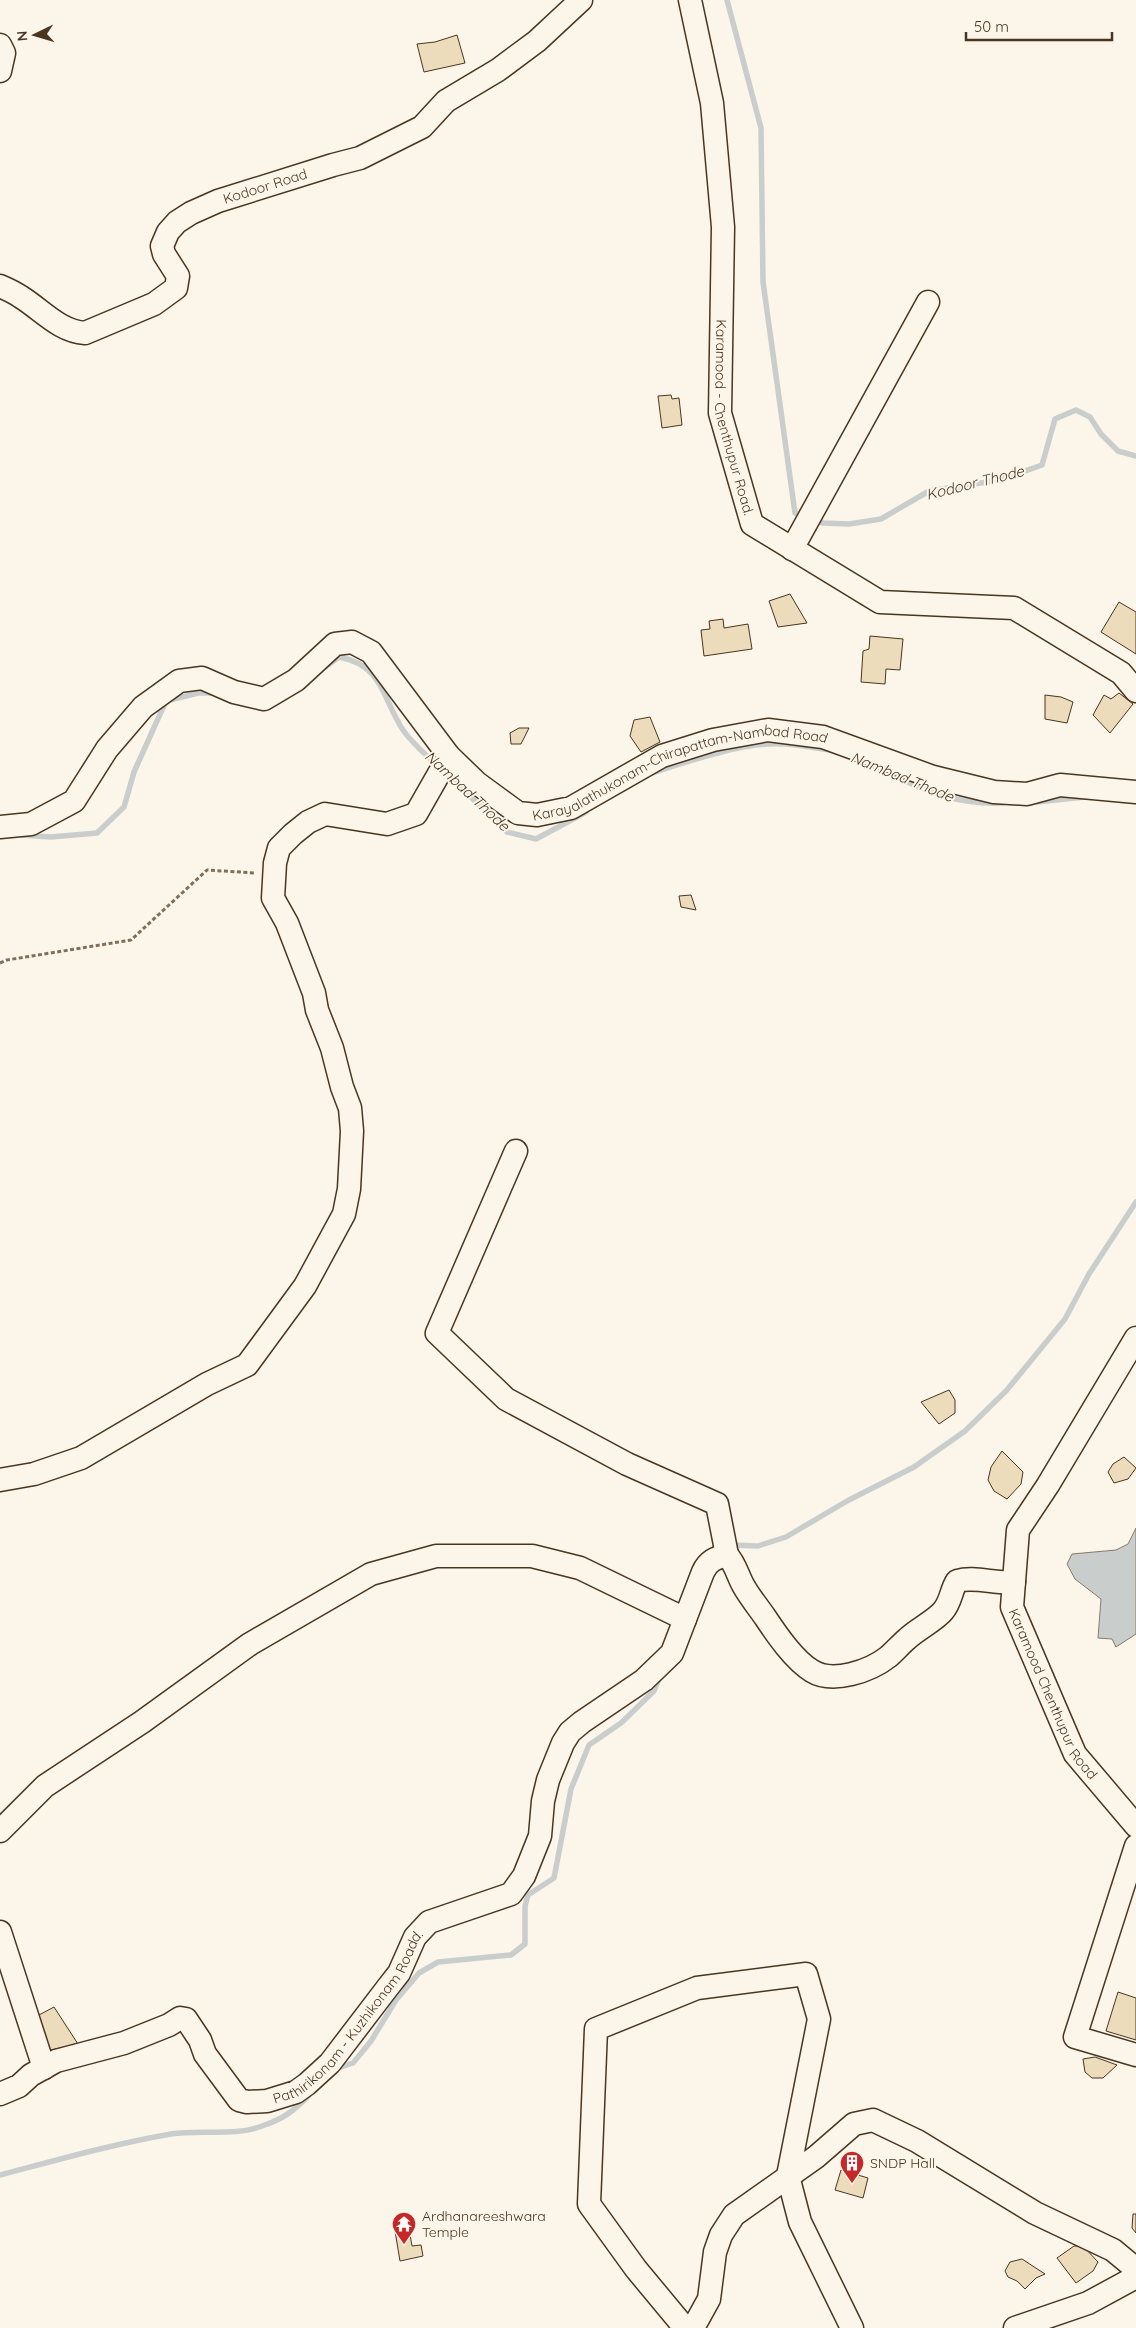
<svg xmlns="http://www.w3.org/2000/svg" width="1136" height="2328" font-family="Quicksand,sans-serif">
<rect width="100%" height="100%" fill="#fbf6e9"/>
<path fill="#c9cecd" stroke="#887966" d="M1136 1528V1634L1116 1647 1112 1639 1098 1638 1101 1599 1075 1579 1067 1564 1072 1554 1116 1550 1128 1544Z"/>
<g fill="none" stroke-linecap="round" stroke-linejoin="round">
<path stroke="#c9cecd" stroke-width="5.5" d="M727 0 761 128 763 282 795 513 804 517
M813 520 823 523 849 524 881 519 929 491 1000 480 1042 465 1055 419 1076 410 1090 417 1101 434 1118 451 1136 456
M325 667 339 657C383 665 382 698 403 730 412 743 426 755 438 766
M886 771C924 792 960 805 1003 803
M445 772 507 832 536 839 586 812
M652 773C689 761 746 741 785 744 800 745 816 748 831 750
M1037 802 1085 797
M20 835 51 837 97 833 124 807 134 772 166 701 198 693H214
M731 1545 758 1546 786 1537 847 1501 914 1467 965 1431 1006 1391 1065 1319 1089 1274 1136 1202
M335 2069 353 2063 371 2041 396 2000 419 1973 438 1962 511 1955 525 1944V1906L528 1895 554 1878 571 1789 589 1745 621 1723 654 1691 660 1676
M0 2175C57 2160 113 2144 171 2134 201 2129 234 2137 262 2126 283 2119 294 2111 309 2095"/>
</g>
<path fill="#ecdcbc" stroke="#4a3520" d="M457 35 465 63 424 72 417 44 435 42Z
M671 395 672 399 679 398 682 425 662 428 658 396Z
M790 594 807 623 778 627 769 601Z
M1119 602 1136 612V654L1101 632Z
M723 619 724 628 748 624 752 649 704 656 701 630 710 629 709 621Z
M870 636 903 639 900 670 886 669 885 684 861 682 863 651 869 649Z
M1119 693 1133 704 1110 733 1093 715 1104 695 1111 699Z
M1045 695 1061 697 1073 702 1067 723 1045 719Z
M650 717 660 742 641 752 630 736 634 720Z
M519 728H529L521 744H511L510 733Z
M691 895 696 910 681 907 679 896Z
M949 1390 955 1400V1413L939 1424 921 1402Z
M1002 1451 1023 1472 1021 1484 1007 1499 994 1491 988 1480 991 1467Z
M1124 1457 1136 1468 1128 1479 1114 1483 1108 1472 1113 1464Z
M1118 1992 1136 1998V2040L1106 2031Z
M54 2007 78 2044 46 2051 26 2022Z
M1095 2057 1117 2065 1103 2078H1092L1085 2072 1083 2059Z
M841 2170 868 2178 863 2198 835 2190Z
M1133 2214H1136V2233L1132 2228Z
M409 2229 412 2246 421 2245 423 2256 400 2261 395 2231Z
M1074 2246H1083L1098 2262 1093 2271 1076 2283 1057 2258Z
M1022 2259 1045 2274 1036 2278 1025 2289 1017 2281 1008 2277 1005 2271 1010 2262Z"/>
<g fill="none" stroke-linecap="round" stroke-linejoin="round">
<defs>
<g id="minor">
<path id="s1" d="M690 0 712 103 723 227 720 413 752 524 880 602 1014 608 1121 673 1136 691"/>
<path d="M0 45 4 53 0 71"/>
<path id="s2" d="M0 286C7 289 14 292 21 297 42 310 59 331 85 333L154 304 176 288 178 276 164 254 162 246 168 232 177 222 191 213 218 201 333 165 360 158 422 127 446 101 498 70 537 41 581 0"/>
<path d="M792 549 928 302"/>
<path id="s3" d="M0 827 31 824 74 801 107 749 143 707 179 681 202 678 234 692 264 699 296 680 335 644 352 642 371 652 449 756 477 783 518 813 537 815 571 808 662 756 713 740 768 730 823 737 933 777 994 792 1027 794 1060 785 1136 792"/>
<path d="M516 1151 437 1333 506 1399 627 1464 717 1504 727 1555"/>
<path id="s4" d="M1136 1338 1048 1485 1018 1530 1012 1607 1075 1754 1136 1826"/>
<path d="M0 1480 34 1474 81 1458 207 1384 247 1365 305 1286 344 1214 349 1189 352 1131 350 1108 342 1087 332 1048 317 1010 314 993 287 923 273 898 275 863 279 848 293 834 308 822 325 814 387 824 416 814 449 756"/>
<path d="M0 1831 45 1786 142 1722 250 1644 371 1574 436 1556H532L580 1568 685 1619"/>
<path d="M1136 1846 1075 2037 1136 2055"/>
<path d="M0 1932 44 2068"/>
<path id="s5" d="M0 2094 19 2086 31 2075 56 2061 124 2043 169 2025 180 2018 186 2019 200 2040 205 2054 239 2100 247 2102 267 2101 296 2092 307 2084 330 2063 388 1987 399 1973 415 1937 429 1922 511 1894 524 1876 540 1836 543 1801 548 1780 563 1743 570 1732 582 1722 644 1680 672 1653 703 1572C708 1561 715 1558 727 1555 735 1563 738 1576 743 1585 749 1596 758 1607 765 1617 777 1635 794 1660 812 1671 833 1684 870 1671 888 1657 894 1652 900 1645 907 1639 916 1630 936 1620 943 1611 951 1602 951 1590 957 1581 975 1576 995 1584 1014 1582"/>
<path d="M685 2328 636 2269 589 2204 596 2029 697 1988 806 1974 819 2019 788 2176 800 2222 852 2328"/>
<path d="M693 2328 709 2299 715 2252 721 2235 734 2215 816 2157 854 2124 873 2120 917 2141 1035 2213 1113 2250 1136 2269"/>
<path d="M1015 2328 1088 2303 1136 2277"/>
</g>
</defs>
<use href="#minor" stroke="#4a3520" stroke-width="25"/>
<path stroke="#7f6f5c" stroke-width="3" stroke-dasharray="4 2.5" stroke-linecap="butt" d="M0 963 7 960 131 940 207 870 255 873"/>
<use href="#minor" stroke="#fbf6e9" stroke-width="22"/>
</g>
<defs>
<symbol id="building-pin" viewBox="-11 -11 22 30"><path d="M0 17L-7.5 6A9.5 9.5 0 1 1 7.5 6Z" fill="#c62828" stroke="#fbf6e9"/><path d="M-4-6H4V6H1V3H-1V6H-4ZM-2.5-4.3h1.7v1.8h-1.7ZM.8-4.3h1.7v1.8H.8ZM-2.5-1h1.7V.8h-1.7ZM.8-1h1.7V.8H.8Z" fill="#fff"/></symbol>
<symbol id="temple-pin" viewBox="-11 -11 22 30"><path d="M0 17L-7.5 6A9.5 9.5 0 1 1 7.5 6Z" fill="#c62828" stroke="#fbf6e9"/><path d="M0-6L5-2H3V0L6.5 2.5H4V6H1.5V3h-3V6H-4V2.5H-6.5L-3 0V-2H-5Z" fill="#fff"/></symbol>
</defs>
<g fill-rule="evenodd">
<use href="#building-pin" x="838" y="2149" width="28" height="38"/>
<use href="#temple-pin" x="390" y="2210" width="28" height="38"/>
</g>
<g text-anchor="middle" stroke-width="4" stroke-linejoin="round" paint-order="stroke">
<g font-size="14" fill="#4a3520" stroke="#fbf6e9">
<text dy="5" stroke="none"><textPath href="#s2" startOffset="371">Kodoor Road</textPath></text>
<text dy="5" stroke="none"><textPath href="#s1" startOffset="422">Karamood - Chenthupur Road.</textPath></text>
<text dy="5" stroke="none"><textPath href="#s3" startOffset="850">Karayalathukonam-Chirapattam-Nambad Road</textPath></text>
<text dy="5" stroke="none"><textPath href="#s4" startOffset="399">Karamood Chenthupur Road</textPath></text>
<text dy="5" stroke="none"><textPath href="#s5" startOffset="450">Pathirikonam - Kuzhikonam Roadd.</textPath></text>
</g>
<g font-size="14" fill="#4a3520" stroke="#fbf6e9" text-anchor="start">
<text x="870" y="2168">SNDP Hall</text>
<text x="422" y="2221">Ardhanareeshwara<tspan x="422" dy="16">Temple</tspan></text>
</g>
<g font-size="15" font-style="italic" fill="#4a3520" stroke="#fbf6e9">
<text transform="translate(975 483) rotate(-14)" y="5">Kodoor Thode</text>
<text transform="translate(902 777) rotate(22)" y="5">Nambad Thode</text>
<text transform="translate(467 791) rotate(43)" y="5">Nambad Thode</text>
</g>
</g>
<g transform="translate(35 35) rotate(265)" stroke="#fbf6e9" stroke-width="4" paint-order="stroke">
<path d="M0-4L9 19L0 12L-9 19Z" fill="#4a3520"/>
<text y="-8" font-size="14" font-weight="bold" text-anchor="middle" fill="#4a3520">N</text>
</g>
<path d="M966 32v8h146v-8" fill="none" stroke="#4a3520" stroke-width="2.5"/>
<text x="974" y="32" font-size="15" fill="#4a3520" stroke="#fbf6e9" stroke-width="4" paint-order="stroke">50 m</text>
</svg>
